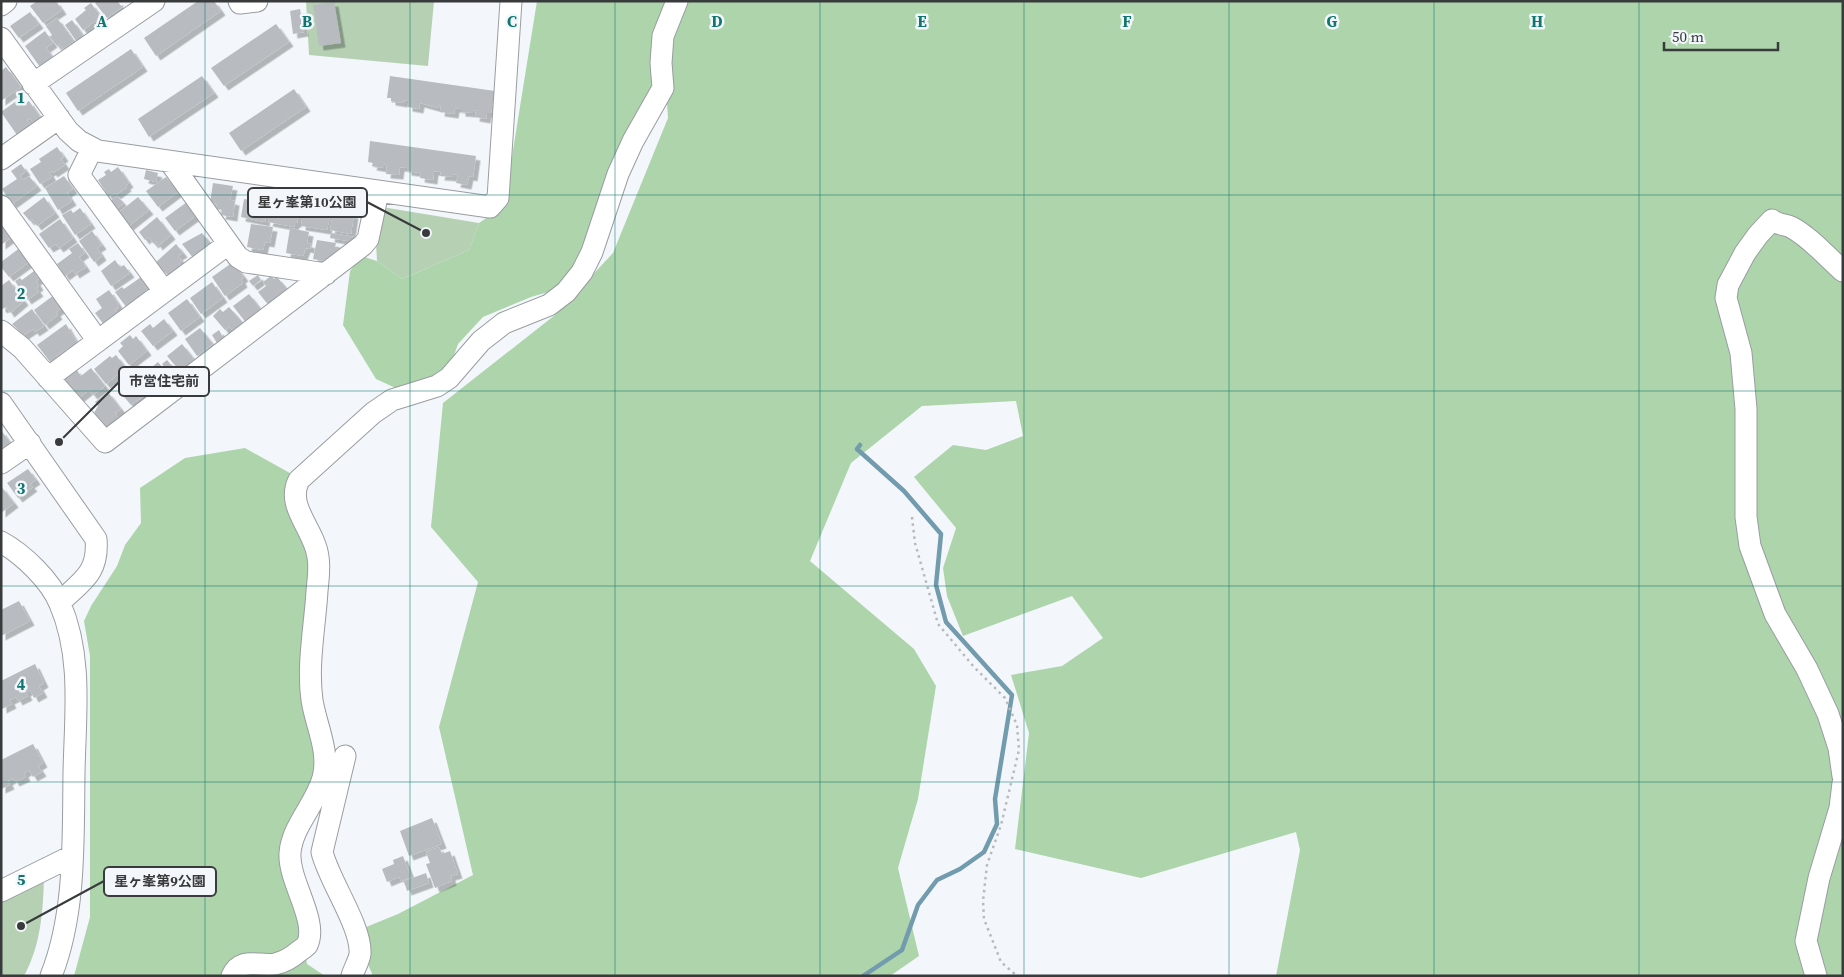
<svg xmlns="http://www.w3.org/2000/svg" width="1844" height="977" font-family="'Source Serif 4','Noto Sans JP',serif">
<defs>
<filter id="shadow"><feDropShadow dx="4.5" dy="4.5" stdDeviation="0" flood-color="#0004"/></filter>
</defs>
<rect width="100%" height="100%" fill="#f3f7fb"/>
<path fill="#b6d0b4" d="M306 1H434L428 66 309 55Z
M382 207 479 223 469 250 402 279 377 261 376 244Z
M44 877C43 911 41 945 24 976H1V898Z"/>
<path fill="#add4ab" d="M537 1H671L657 86 575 271 555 290 531 297 483 317 458 344 449 369 431 382 400 390 376 379 343 325 350 271 361 256 377 261 402 279 469 250 479 223 504 206Z
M683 1H1843V976H1276L1300 850 1296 832 1141 878 1015 849 1029 733 1011 675 1062 666 1103 638 1072 596 963 636 947 596 943 568 956 528 914 477 953 445 986 450 1023 436 1016 401 922 406 851 463 810 561 914 649 936 686 918 799 898 868 919 956 890 976H373L354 932 398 914 473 875 439 727 478 582 431 527 443 403 555 315 613 253 668 118 663 49Z
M245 448 297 477 322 561 314 682 328 752 295 834 300 920 307 964 325 976H74L90 917V656L84 621 91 606 117 566 125 545 141 523 140 488 185 458Z"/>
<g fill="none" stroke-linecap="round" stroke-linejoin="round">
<path stroke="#729bad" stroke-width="4.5" d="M860 445 857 449 904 491 941 534 936 585 946 622 1012 695 995 799 997 824 984 852 960 869 937 880 918 905 902 950 863 976"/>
</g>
<path fill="#b8bcc0" filter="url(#shadow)" d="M37 1H56L62 10 43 23 30 6Z
M98 1H120L118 2 122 7 107 18 95 3Z
M198 1H214L221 11 156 56 144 38Z
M334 2 341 43 319 46 313 5Z
M91 3 101 17 83 30 75 19 86 10 84 8Z
M300 9 304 32 293 34 290 11Z
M30 12 39 24 19 38 10 26Z
M57 18 74 41 63 49 59 44 57 46 50 37 52 35 46 26Z
M72 20 84 37 77 42 65 25Z
M276 24 289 42 224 86 211 68Z
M45 31 53 43 46 48 53 58 40 67 25 46Z
M131 49 143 67 78 111 66 93Z
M6 67 21 87 1 101V71Z
M202 76 214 93 149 137 138 119Z
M390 76 495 91 491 113H487L486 119 475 117 476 111 473 110V113L461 112V109L455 108 454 114 440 112 441 106 439 105 438 108 420 103 419 109 408 107V101L404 100 403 103 391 101V98H387Z
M294 89 306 107 241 151 229 133Z
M19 99 23 105 29 101 40 117 33 123 30 118 27 120 31 125 17 135 1 112Z
M370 141 476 156 473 177 469 176 467 185 456 183 458 175 454 174V177L440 176 441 172 434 171 433 180 420 178 421 173 407 171V168L400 167 399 175 386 174 387 165 384 164V168L372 166 373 163 368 162Z
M57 147 64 157 61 159 65 165 53 173 52 171 49 172 52 177 40 184 30 169 41 162 39 159Z
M21 164 26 171 20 176 23 180 29 176 37 186 12 204 2 189 17 179 11 171Z
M118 167 129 183 126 185 127 187 116 195 115 193 109 197 98 180 106 175 104 172 109 169 111 172Z
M146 170 158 173 156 182 144 179Z
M64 176 73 189 67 193 72 201 58 210 45 188Z
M166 177 178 192 158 207 146 191Z
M213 183 233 186 230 200 235 201 233 217 221 215 222 210 216 209 217 204 210 203Z
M117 196 124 203 116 209 110 201Z
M44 197 55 213 37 226 32 219 30 221 23 213Z
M138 197 149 210 129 226 118 213Z
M286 198 302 201 297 223H295L294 227 268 222 276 200 285 202Z
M244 199 269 203 265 222 241 217Z
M187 202 197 215 175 231 165 218Z
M309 203 319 205 318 209 331 211 327 230 301 226 304 206 308 207Z
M340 207 350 209 349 213 354 214 351 234 330 230 334 210 340 211Z
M80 208 91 224 75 235 62 215 71 210 73 213Z
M157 217 171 235 158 246 156 242 154 244 148 237 145 240 139 232Z
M60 219 73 238 59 248 56 244 49 248 39 234Z
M1 223 12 237 1 245Z
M251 224 273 227 270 243 265 242 263 250 247 247Z
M290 228 309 232 307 243 311 244 310 249 306 248 303 256 286 253Z
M92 231 102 245 97 248 102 256 94 262 79 241Z
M202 233 212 245 194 259 182 244Z
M331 233 355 237 354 242 330 238Z
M317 240 336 243 335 247H338L337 257 330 262 313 259Z
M78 243 85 253 79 257 86 267 75 274 73 270 65 276 57 264 72 253 69 249Z
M176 244 183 253 178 256 182 261 179 264 183 267 170 277 155 263Z
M21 247 28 256 25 258 28 263 9 277 1 267V262Z
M115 260 120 267 124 265 130 273 111 286 101 271Z
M233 262 244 277 241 279 243 283 225 296 212 277Z
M34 271 39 279 36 281 39 286 36 288 39 292 27 300 15 281 20 278 22 280Z
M258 275 261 280 253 286 249 281Z
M271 276 274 279 277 277 289 291 270 307 258 292 266 286 263 282Z
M141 277 150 288 144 292 146 295 127 308 115 292 122 287 124 289Z
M9 280 24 301 10 313 6 307 3 309 1 307V286Z
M212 282 223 298 201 314 190 298Z
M109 290 117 302 119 307 115 310 120 316 105 326 95 313 102 308 96 299Z
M249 294 263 312 247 324 233 306Z
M54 295 63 307 56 312 58 315 45 325 34 310Z
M187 299 200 317 181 331 168 313Z
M229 307 245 325 235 333 229 327 225 330 213 316 220 309 223 312Z
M32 309 44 326 35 332 33 329 24 335 12 324Z
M164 319 173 331 153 346 141 331 150 324 153 328Z
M66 324 77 343 56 356 58 358 51 363 37 345Z
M200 328 213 344 197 356 185 339Z
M219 330 225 341 218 345 212 335Z
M130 335 133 339 136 336 147 351 129 365 118 351 123 346 120 343Z
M182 344 194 359 180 371 167 356Z
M116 355 126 368 106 384 94 369 110 356 112 358Z
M167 360 176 371 171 375 162 364Z
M158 362 171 378 156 392 146 380 150 377 146 372Z
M91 368 105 386 93 395 89 390 79 398 64 379 76 369 81 376Z
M133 378 146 394 131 405 120 392Z
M108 392 121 409 115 413 119 419 106 429 94 413 98 406 95 402Z
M1 430 11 444 1 451Z
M28 469 36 480 30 484 33 487 18 498 7 483Z
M1 486 14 503 1 513Z
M19 601 30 621 1 636V610Z
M35 664 44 683 39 686 43 693 34 698 30 690 26 692 28 696 18 701 16 697 10 700 12 704 2 709 1 681Z
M33 744 43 763 38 766 42 772 33 777 29 770 24 773 26 777 15 782 13 778 8 781 10 785 1 789V760Z
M432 818 442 844 409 856 400 831Z
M439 847 442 854 450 851 458 874 451 876 452 881 435 888 426 864 430 863 426 852Z
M403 856 411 877 401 881 399 877 387 882 382 869 394 864 393 860Z
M426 873 429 883 407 891 404 881Z"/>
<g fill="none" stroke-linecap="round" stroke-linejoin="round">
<defs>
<path id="minor" d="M239 1 240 3 257 1
M1 5 6 1
M1 38 68 131 79 141 98 151 490 207 498 198 511 1
M33 84 154 1
M92 149 79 175 164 291
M1 159 59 118
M170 162 238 257 246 262 326 274
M1 206 98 341
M1843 271C1827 257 1810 237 1791 227 1785 224 1778 225 1772 220L1758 235 1745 253 1728 285 1726 298 1741 353 1746 409V517L1750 546 1775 614 1807 669 1828 714 1839 748 1843 776
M1 331 22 348 105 442 363 245 368 239 378 192
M48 378 228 244
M1 403 96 539C99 573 82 581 60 602
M1 463 30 443
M1 542C23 554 51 581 60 604 83 657 75 717 74 773 73 840 76 913 51 976
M345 756 322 852C329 881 362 927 360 954 359 961 354 969 352 976
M1 891 72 856
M232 976C241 956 259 967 275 964 284 962 291 958 298 952 301 950 305 947 307 945 319 921 288 881 290 853 292 826 316 804 323 778 330 751 316 726 312 700 307 665 315 626 317 591 318 580 320 568 318 557 315 530 285 506 299 480L373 413 392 400 437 386 449 378 481 341 504 323 549 305 566 292 582 272 592 252 618 174 633 141 663 88 661 63 663 36 677 1
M1816 976 1806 941 1819 878 1840 808 1843 783"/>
</defs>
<use href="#minor" stroke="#999da1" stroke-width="23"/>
<path stroke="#b7babd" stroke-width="2.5" stroke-dasharray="2.5 4" stroke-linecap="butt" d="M912 517 915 543 938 624 974 667 1005 698 1017 725 1019 750 1001 825 987 865 983 901 984 919 1001 962 1017 976"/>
<use href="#minor" stroke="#fff" stroke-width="21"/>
</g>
<path fill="none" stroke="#0f766e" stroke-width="1" stroke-opacity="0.55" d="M205 1V976M410 1V976M615 1V976M820 1V976M1024 1V976M1229 1V976M1434 1V976M1639 1V976M1 195H1843M1 391H1843M1 586H1843M1 782H1843"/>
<g font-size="16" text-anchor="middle" font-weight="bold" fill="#0f766e" stroke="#f3f7fb" stroke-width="5" stroke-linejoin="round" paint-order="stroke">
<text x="102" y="27">A</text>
<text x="307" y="27">B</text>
<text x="512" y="27">C</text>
<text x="717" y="27">D</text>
<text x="922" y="27">E</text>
<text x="1127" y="27">F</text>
<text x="1332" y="27">G</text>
<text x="1537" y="27">H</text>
<text x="21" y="103">1</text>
<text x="21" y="299">2</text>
<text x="21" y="494">3</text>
<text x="21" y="690">4</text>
<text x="21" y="885">5</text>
</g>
<path fill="none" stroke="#383a3b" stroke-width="2" d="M426 233L367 202M59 442L119 382M21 926L104 881"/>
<g fill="#383a3b" stroke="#f3f7fb" stroke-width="2">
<circle cx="426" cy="233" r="5"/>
<circle cx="59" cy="442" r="5"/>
<circle cx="21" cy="926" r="5"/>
</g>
<g fill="#f3f7fb" stroke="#383a3b" stroke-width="2">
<rect x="248" y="188" width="119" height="29" rx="5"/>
<rect x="119" y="367" width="90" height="29" rx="5"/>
<rect x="104" y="867" width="112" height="29" rx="5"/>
</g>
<g font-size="14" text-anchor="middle" font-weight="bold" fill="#383a3b">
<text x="307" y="207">星ヶ峯第10公園</text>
<text x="164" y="386">市営住宅前</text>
<text x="160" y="886">星ヶ峯第9公園</text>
</g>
<rect width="1844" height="977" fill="none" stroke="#383a3b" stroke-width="5"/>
<path d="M1664 42v8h114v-8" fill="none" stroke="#383a3b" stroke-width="2.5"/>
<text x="1672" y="42" font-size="15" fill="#383a3b" stroke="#f3f7fb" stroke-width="4" paint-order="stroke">50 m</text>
</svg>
